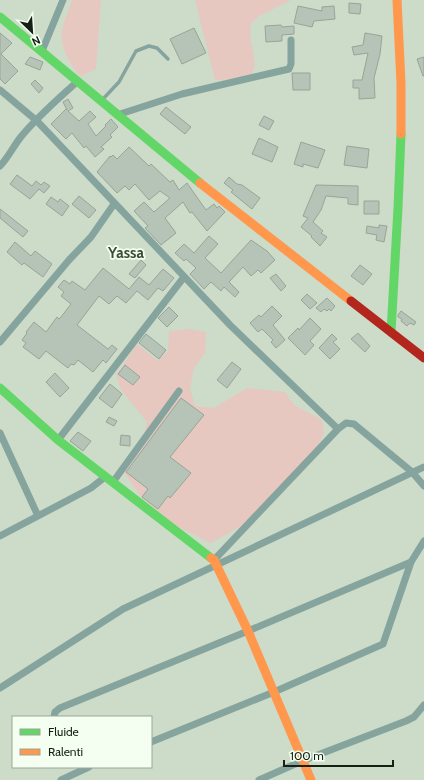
<svg xmlns="http://www.w3.org/2000/svg" width="424" height="780" font-family="Cabin,sans-serif">
<rect width="100%" height="100%" fill="#cddbc9"/>
<path fill="#e6c8c0" d="M72 0H101L96 69 80 76C70 65 59 46 62 30 64 20 69 10 72 0Z
M195 0H291L259 16 251 23 250 33 255 64 252 74 232 79 215 80Z
M188 329 206 332 205 353 194 368 190 388 195 406 214 408 247 388 285 392 294 405 322 420 324 434 312 455 245 524 211 543 176 526 142 498 123 471 143 440 147 422 121 390 116 375 137 344 158 361 168 351 169 331Z"/>
<path fill="#b6c4b7" stroke="#97a598" d="M349 3 361 4 360 14 349 13Z
M298 6 322 11V7L334 6 335 19 314 21 312 27 294 23Z
M281 25 282 27 294 26V34L282 35V41L266 42 265 26Z
M194 28 206 53 182 64 170 39Z
M0 33 12 43 1 54 18 71 5 84 0 79Z
M365 33 382 36 380 54 374 78 375 98 359 99V88H353V80H362L368 53 354 55 352 47 363 45Z
M30 57 43 62 40 70 25 64Z
M424 57V76H423L417 59Z
M292 73H310V90H293Z
M35 80 43 88 39 93 31 84Z
M68 99 73 108 68 111 79 121 90 111 96 117 88 124 96 136 106 126 105 125 111 119 118 127 110 135 112 137 101 147 104 149 95 157 86 146 84 148 72 133 66 139 51 124 66 109 67 110 63 102Z
M166 107 191 127 185 134 160 114Z
M264 116 274 121 269 130 259 125Z
M259 138 278 147 272 162 252 154Z
M301 142 325 150 318 168 303 164V167L294 164Z
M347 146 369 149 367 168 344 165Z
M129 147 149 166 151 164 170 182 173 180 179 190 187 183 206 210 214 204 217 208 219 206 225 212 207 231 192 212 190 213 183 202 165 218 176 233 161 245 145 228 148 226 134 211 144 202 154 212 170 198 160 191 149 200 135 184 129 190 125 186 117 193 97 172 110 156 111 157 113 155 117 159Z
M17 175 32 186 36 181 41 185 44 182 50 186 44 193 39 189 30 199 10 184Z
M229 177 237 184 242 185 260 198 252 209 231 192 233 190 224 183Z
M316 185 358 186V205L348 204V198L326 196 321 210 313 222 323 231 321 233 327 237 320 246 311 237 312 236 301 227 308 218 303 216Z
M79 196 96 210 89 218 72 204Z
M51 197 58 202 60 199 69 206 62 216 46 204Z
M364 201H379V214H364Z
M0 209 28 231 23 237 0 218Z
M379 225 387 226 384 242 376 240 377 235 366 233 367 226 379 228Z
M209 236 218 244 205 258 221 273 251 240 267 251 275 260 261 273 258 270 251 276 243 267 229 282 239 292 235 297 224 287 221 291 211 282 204 289 190 274 196 268 186 259 184 261 175 253 184 244 194 253Z
M15 242 31 256 35 251 52 264 43 277 24 263 22 265 7 252Z
M141 260 146 265 135 278 129 274Z
M360 265 372 274 363 285 351 276Z
M103 268 129 289 139 277 149 285 163 269 174 278 163 291 158 288 148 300 137 291 126 303 117 296 109 304 99 296 77 325 108 349 112 345 117 349 106 363 103 360 93 372 78 360 74 365 71 364 68 368 46 351 39 359 23 347 26 343 22 340 27 333 26 332 34 322 46 332 57 317 59 319 61 317 71 304 61 296 64 292 58 287 64 280 70 284 72 281 85 290Z
M276 274 286 286 281 291 270 278Z
M307 294 317 303 310 309 301 300Z
M327 298 335 306 331 311 329 309 327 311 324 309 321 312 316 308Z
M272 306 282 316 273 325 285 340 276 348 271 342 273 340 262 329 258 332 250 323 259 315 261 317Z
M169 307 178 316 167 327 158 318Z
M401 311 416 322 414 325 410 323 407 326 401 321 402 319 398 317V315Z
M310 318 321 329 310 341 314 345 305 355 288 338 298 328 299 330Z
M358 333 370 346 365 352 351 339Z
M146 334 166 350 159 359 139 343Z
M332 334 337 339 333 342 340 349 330 359 319 348Z
M232 362 241 369 227 388 217 380Z
M125 365 140 377 133 385 118 374Z
M55 373 69 388 60 397 46 382Z
M110 384 122 394 112 408 99 398Z
M181 398 204 415 170 457 191 473 170 498 168 496 158 509 142 497 148 489 126 472Z
M109 417 117 421 114 426 106 422Z
M78 432 91 441 83 451 70 441Z
M121 435 130 436V446L120 445Z"/>
<g fill="none" stroke-linecap="round" stroke-linejoin="round">
<path stroke="#86a49e" stroke-width="3.5" d="M102 100 119 82 136 51 149 46 157 48 168 59"/>
<path stroke="#86a49e" stroke-width="7" d="M42 51 63 0
M0 90 37 121 230 325 338 429
M117 115 182 94 289 69 291 64V40
M0 166C8 158 13 147 20 138 37 117 58 99 78 81
M0 342 69 260 91 237 114 204
M0 433 38 516
M58 440 184 277
M113 482 179 391
M0 536 91 488 105 477
M214 560 338 429 346 423 354 424 412 472 424 486
M0 688 123 609 424 467
M54 717 55 712 60 708 248 631 411 562
M151 742 274 692 383 644 411 562 424 541
M61 780 89 767
M259 780 302 761 406 721 414 717 424 705"/>
<path stroke="#63d668" stroke-width="9" d="M0 17 200 183
M391 332 398 208 401 134
M0 388 58 440 211 558"/>
<path stroke="#ff974d" stroke-width="9" d="M397 0 401 83V134
M200 183 351 301
M211 558 214 560 248 631 311 780"/>
<path stroke="#b3261e" stroke-width="9" d="M351 301 424 358"/>
</g>
<g text-anchor="middle" stroke-width="3.5" stroke-linejoin="round" paint-order="stroke">
<g font-size="15" font-weight="bold" fill="#394f33" stroke="#f4fff1">
<text x="126" y="258">Yassa</text>
</g>
</g>
<rect x="12" y="716" width="140" height="52" fill="#f4fff1" stroke="#9ca699"/>
<rect x="20" y="729" width="20" height="6" fill="#63d668" stroke="#9ca699"/>
<text x="48" y="736" font-size="12" fill="#172014">Fluide</text>
<rect x="20" y="749" width="20" height="6" fill="#ff974d" stroke="#9ca699"/>
<text x="48" y="756" font-size="12" fill="#172014">Ralenti</text>
<g transform="translate(32 32) rotate(155)" stroke="#f4fff1" stroke-width="3" paint-order="stroke">
<path d="M0-3L7 15L0 10L-7 15Z" fill="#172014"/>
<text y="-6" font-size="11" font-weight="bold" text-anchor="middle" fill="#172014">N</text>
</g>
<path d="M284 760v6h109v-6" fill="none" stroke="#172014" stroke-width="2"/>
<text x="290" y="760" font-size="12" fill="#172014" stroke="#f4fff1" stroke-width="3" paint-order="stroke">100 m</text>
</svg>
